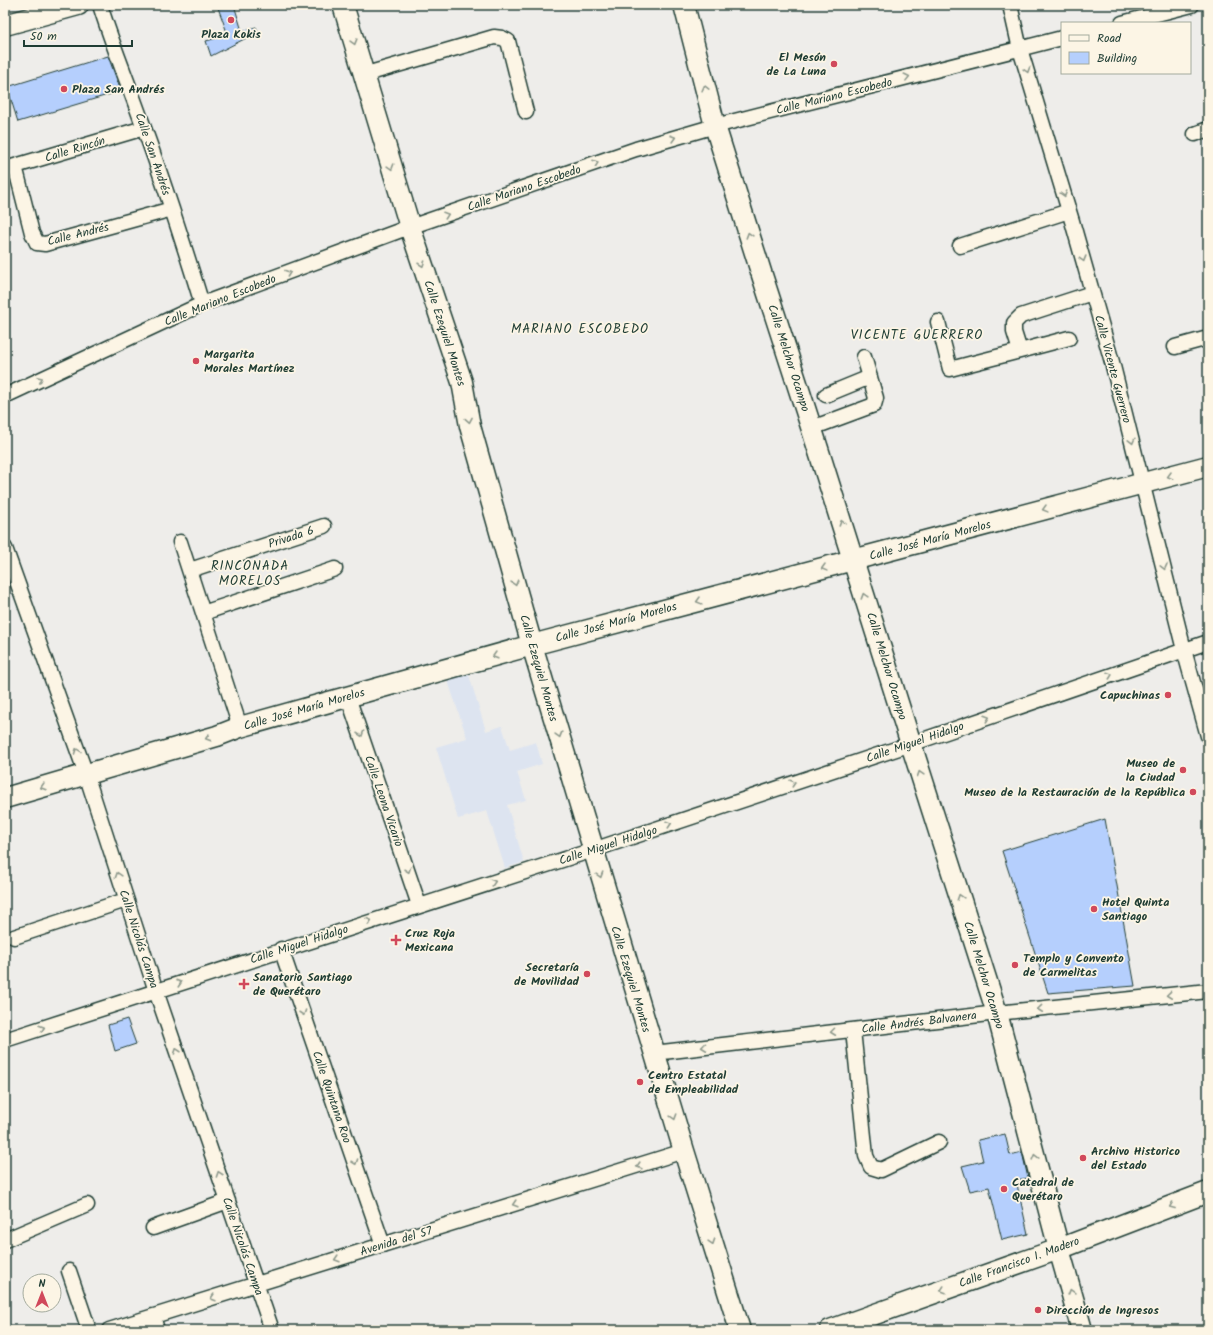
<svg xmlns="http://www.w3.org/2000/svg" width="1213" height="1335" font-family="Kalam,sans-serif">
<rect width="100%" height="100%" fill="#eeedea"/>
<filter id="ink" filterUnits="userSpaceOnUse"><feTurbulence type="fractalNoise" baseFrequency=".025" numOctaves="2"/><feDisplacementMap in="SourceGraphic" scale="8" xChannelSelector="R" yChannelSelector="G"/><feConvolveMatrix kernelMatrix="1 2 1 2 8 2 1 2 1" color-interpolation-filters="sRGB"/></filter>
<g filter="url(#ink)">
<path fill="#dde4f0" d="M468 672 486 731 502 726 510 750 536 742 542 764 517 772 526 800 507 805 524 862 505 868 487 811 458 819 436 747 467 738 447 678Z"/>
<path fill="#b5cffd" stroke="#1f3d34" d="M217 5H234L242 31 256 27 258 32 211 56 206 41 228 35Z
M108 56 121 91 18 122 7 87Z
M1105 819 1135 986 1048 993 1002 851Z
M127 1019 136 1044 115 1051 108 1025Z
M1005 1134 1010 1155 1022 1152 1028 1178 1016 1180 1028 1234 1002 1240 989 1187 970 1191 962 1166 983 1161 978 1140Z"/>
<g fill="none" stroke-linecap="round" stroke-linejoin="round">
<defs>
<path id="street" d="M100 5C113 47 130 87 144 128 165 186 184 245 202 304
M1010 5 1020 49 1072 221 1112 362 1184 650 1208 736
M1122 23 1192 5
M363 75 494 37 502 38 508 41 526 112
M1195 134 1208 129
M15 166 32 233 37 243 45 244 172 209
M5 169 144 128
M960 246 1069 211
M938 322 950 369 1020 351
M1069 338 1020 351 1014 332V323L1021 316 1092 293
M1175 347 1208 338
M826 395 870 377
M5 396 202 304 404 229 636 149 715 126 1062 38
M812 428 874 405 876 398 864 357
M180 542 240 727
M5 548 86 774 156 991 272 1330
M190 570 324 526
M203 613 335 569
M348 697 419 905
M14 937 126 900
M281 949 383 1245
M853 1030 866 1156 871 1167 881 1170 939 1142
M5 1040 593 850 911 744 1208 642
M654 1053 997 1013 1208 991
M153 1228 228 1201
M5 1240 87 1205
M69 1271 89 1330
M153 1316 157 1330
M109 1330 684 1151"/>
<path id="secondary" d="M343 5 410 227 462 382 470 426 532 645 684 1151 740 1330
M684 5 715 126 761 272 814 436 911 744 997 1013 1059 1249 1082 1330
M5 25 78 5
M5 798 217 736 240 727 532 645 1208 466
M830 1330 1059 1249 1208 1192"/>
</defs>
<use href="#street" stroke="#1f3d34" stroke-width="17"/>
<use href="#secondary" stroke="#1f3d34" stroke-width="23"/>
<use href="#street" stroke="#fcf5e5" stroke-width="14"/>
<use href="#secondary" stroke="#fcf5e5" stroke-width="20"/>
</g>
<defs><path id="oneway-chevron" d="M-2-3.5L2.5 0L-2 3.5" fill="none" stroke-width="1.6" stroke-linecap="round" stroke-linejoin="round"/></defs>
<g stroke="#8e998c">
<use href="#oneway-chevron" transform="translate(354 42) rotate(74)"/>
<use href="#oneway-chevron" transform="translate(1027 70) rotate(73)"/>
<use href="#oneway-chevron" transform="translate(907 77) rotate(-14)"/>
<use href="#oneway-chevron" transform="translate(705 88) rotate(-104)"/>
<use href="#oneway-chevron" transform="translate(673 138) rotate(-16)"/>
<use href="#oneway-chevron" transform="translate(596 163) rotate(-19)"/>
<use href="#oneway-chevron" transform="translate(391 167) rotate(73)"/>
<use href="#oneway-chevron" transform="translate(1064 194) rotate(73)"/>
<use href="#oneway-chevron" transform="translate(446 215) rotate(-19)"/>
<use href="#oneway-chevron" transform="translate(749 235) rotate(-107)"/>
<use href="#oneway-chevron" transform="translate(1083 259) rotate(74)"/>
<use href="#oneway-chevron" transform="translate(422 264) rotate(71)"/>
<use href="#oneway-chevron" transform="translate(288 273) rotate(-20)"/>
<use href="#oneway-chevron" transform="translate(40 379) rotate(-25)"/>
<use href="#oneway-chevron" transform="translate(469 420) rotate(80)"/>
<use href="#oneway-chevron" transform="translate(1132 441) rotate(76)"/>
<use href="#oneway-chevron" transform="translate(1170 476) rotate(165)"/>
<use href="#oneway-chevron" transform="translate(1045 509) rotate(165)"/>
<use href="#oneway-chevron" transform="translate(842 523) rotate(-107)"/>
<use href="#oneway-chevron" transform="translate(1164 567) rotate(76)"/>
<use href="#oneway-chevron" transform="translate(824 568) rotate(165)"/>
<use href="#oneway-chevron" transform="translate(515 583) rotate(74)"/>
<use href="#oneway-chevron" transform="translate(864 596) rotate(-107)"/>
<use href="#oneway-chevron" transform="translate(699 601) rotate(165)"/>
<use href="#oneway-chevron" transform="translate(495 656) rotate(164)"/>
<use href="#oneway-chevron" transform="translate(1110 675) rotate(-19)"/>
<use href="#oneway-chevron" transform="translate(987 718) rotate(-19)"/>
<use href="#oneway-chevron" transform="translate(361 734) rotate(71)"/>
<use href="#oneway-chevron" transform="translate(559 735) rotate(74)"/>
<use href="#oneway-chevron" transform="translate(208 738) rotate(164)"/>
<use href="#oneway-chevron" transform="translate(77 751) rotate(-110)"/>
<use href="#oneway-chevron" transform="translate(920 774) rotate(-108)"/>
<use href="#oneway-chevron" transform="translate(793 783) rotate(-18)"/>
<use href="#oneway-chevron" transform="translate(43 787) rotate(163)"/>
<use href="#oneway-chevron" transform="translate(669 824) rotate(-18)"/>
<use href="#oneway-chevron" transform="translate(408 870) rotate(71)"/>
<use href="#oneway-chevron" transform="translate(118 875) rotate(-108)"/>
<use href="#oneway-chevron" transform="translate(600 875) rotate(73)"/>
<use href="#oneway-chevron" transform="translate(493 882) rotate(-18)"/>
<use href="#oneway-chevron" transform="translate(960 897) rotate(-108)"/>
<use href="#oneway-chevron" transform="translate(369 921) rotate(-18)"/>
<use href="#oneway-chevron" transform="translate(179 983) rotate(-18)"/>
<use href="#oneway-chevron" transform="translate(1169 995) rotate(174)"/>
<use href="#oneway-chevron" transform="translate(1040 1009) rotate(174)"/>
<use href="#oneway-chevron" transform="translate(303 1013) rotate(71)"/>
<use href="#oneway-chevron" transform="translate(42 1028) rotate(-18)"/>
<use href="#oneway-chevron" transform="translate(833 1032) rotate(173)"/>
<use href="#oneway-chevron" transform="translate(704 1047) rotate(173)"/>
<use href="#oneway-chevron" transform="translate(177 1051) rotate(-109)"/>
<use href="#oneway-chevron" transform="translate(674 1117) rotate(73)"/>
<use href="#oneway-chevron" transform="translate(1035 1157) rotate(-105)"/>
<use href="#oneway-chevron" transform="translate(355 1162) rotate(71)"/>
<use href="#oneway-chevron" transform="translate(639 1166) rotate(163)"/>
<use href="#oneway-chevron" transform="translate(219 1174) rotate(-109)"/>
<use href="#oneway-chevron" transform="translate(515 1204) rotate(163)"/>
<use href="#oneway-chevron" transform="translate(1172 1206) rotate(159)"/>
<use href="#oneway-chevron" transform="translate(712 1242) rotate(72)"/>
<use href="#oneway-chevron" transform="translate(337 1259) rotate(163)"/>
<use href="#oneway-chevron" transform="translate(943 1290) rotate(161)"/>
<use href="#oneway-chevron" transform="translate(1071 1292) rotate(-106)"/>
<use href="#oneway-chevron" transform="translate(213 1298) rotate(163)"/>
</g>
</g>
<g fill="#d1495b" stroke="#fcf5e5" stroke-width="1.5">
<circle cx="231" cy="20" r="4"/>
<circle cx="834" cy="64" r="4"/>
<circle cx="64" cy="89" r="4"/>
<circle cx="196" cy="361" r="4"/>
<circle cx="1168" cy="695" r="4"/>
<circle cx="1183" cy="770" r="4"/>
<circle cx="1193" cy="792" r="4"/>
<circle cx="1094" cy="909" r="4"/>
<path d="M394 934h4v4h4v4h-4v4h-4v-4h-4v-4h4z"/>
<circle cx="1015" cy="965" r="4"/>
<circle cx="587" cy="974" r="4"/>
<path d="M242 978h4v4h4v4h-4v4h-4v-4h-4v-4h4z"/>
<circle cx="640" cy="1082" r="4"/>
<circle cx="1083" cy="1158" r="4"/>
<circle cx="1004" cy="1189" r="4"/>
<circle cx="1038" cy="1310" r="4"/>
</g>
<g text-anchor="middle" stroke-width="3.5" stroke-linejoin="round" paint-order="stroke">
<g font-size="12" font-weight="bold" fill="#1f3d34" stroke="#fcf5e5" text-anchor="start">
<text x="231" y="38" text-anchor="middle">Plaza Kokis</text>
<text x="826" y="61" text-anchor="end">El Mesón<tspan x="826" dy="14">de La Luna</tspan></text>
<text x="72" y="93">Plaza San Andrés</text>
<text x="204" y="358">Margarita<tspan x="204" dy="14">Morales Martínez</tspan></text>
<text x="1160" y="699" text-anchor="end">Capuchinas</text>
<text x="1175" y="767" text-anchor="end">Museo de<tspan x="1175" dy="14">la Ciudad</tspan></text>
<text x="1185" y="796" text-anchor="end">Museo de la Restauración de la República</text>
<text x="1102" y="906">Hotel Quinta<tspan x="1102" dy="14">Santiago</tspan></text>
<text x="405" y="937">Cruz Roja<tspan x="405" dy="14">Mexicana</tspan></text>
<text x="1023" y="962">Templo y Convento<tspan x="1023" dy="14">de Carmelitas</tspan></text>
<text x="579" y="971" text-anchor="end">Secretaría<tspan x="579" dy="14">de Movilidad</tspan></text>
<text x="253" y="981">Sanatorio Santiago<tspan x="253" dy="14">de Querétaro</tspan></text>
<text x="648" y="1079">Centro Estatal<tspan x="648" dy="14">de Empleabilidad</tspan></text>
<text x="1091" y="1155">Archivo Historico<tspan x="1091" dy="14">del Estado</tspan></text>
<text x="1012" y="1186">Catedral de<tspan x="1012" dy="14">Querétaro</tspan></text>
<text x="1046" y="1314">Dirección de Ingresos</text>
</g>
<g font-size="12" fill="#1f3d34" stroke="#fcf5e5">
<text transform="translate(834 96) rotate(-14)" y="4">Calle Mariano Escobedo</text>
<text transform="translate(75 149) rotate(-17)" y="4">Calle Rincón</text>
<text transform="translate(153 154) rotate(71)" y="4">Calle San Andrés</text>
<text transform="translate(524 188) rotate(-19)" y="4">Calle Mariano Escobedo</text>
<text transform="translate(78 234) rotate(-14)" y="4">Calle Andrés</text>
<text transform="translate(220 300) rotate(-22)" y="4">Calle Mariano Escobedo</text>
<text transform="translate(445 333) rotate(72)" y="4">Calle Ezequiel Montes</text>
<text transform="translate(789 358) rotate(72)" y="4">Calle Melchor Ocampo</text>
<text transform="translate(1113 369) rotate(75)" y="4">Calle Vicente Guerrero</text>
<text transform="translate(291 537) rotate(-18)" y="4">Privada 6</text>
<text transform="translate(930 540) rotate(-15)" y="4">Calle José María Morelos</text>
<text transform="translate(616 622) rotate(-15)" y="4">Calle José María Morelos</text>
<text transform="translate(887 666) rotate(73)" y="4">Calle Melchor Ocampo</text>
<text transform="translate(539 668) rotate(74)" y="4">Calle Ezequiel Montes</text>
<text transform="translate(304 709) rotate(-16)" y="4">Calle José María Morelos</text>
<text transform="translate(915 742) rotate(-19)" y="4">Calle Miguel Hidalgo</text>
<text transform="translate(384 801) rotate(71)" y="4">Calle Leona Vicario</text>
<text transform="translate(608 845) rotate(-18)" y="4">Calle Miguel Hidalgo</text>
<text transform="translate(139 939) rotate(72)" y="4">Calle Nicolás Campa</text>
<text transform="translate(299 944) rotate(-18)" y="4">Calle Miguel Hidalgo</text>
<text transform="translate(984 975) rotate(73)" y="4">Calle Melchor Ocampo</text>
<text transform="translate(631 979) rotate(73)" y="4">Calle Ezequiel Montes</text>
<text transform="translate(919 1022) rotate(-7)" y="4">Calle Andrés Balvanera</text>
<text transform="translate(332 1097) rotate(71)" y="4">Calle Quintana Roo</text>
<text transform="translate(396 1241) rotate(-17)" y="4">Avenida del 57</text>
<text transform="translate(243 1246) rotate(71)" y="4">Calle Nicolás Campa</text>
<text transform="translate(1019 1262) rotate(-20)" y="4">Calle Francisco I. Madero</text>
</g>
<g font-size="13" letter-spacing="1" fill="#1f3d34" stroke="#fcf5e5">
<text x="580" y="333">MARIANO ESCOBEDO</text>
<text x="917" y="339">VICENTE GUERRERO</text>
<text x="250" y="570">RINCONADA<tspan x="250" dy="15">MORELOS</tspan></text>
</g>
</g>
<rect width="1213" height="1335" fill="none" stroke="#fcf5e5" stroke-width="20"/>
<rect x="10" y="10" width="1193" height="1315" fill="none" stroke="#1f3d34" stroke-width="1.5" filter="url(#ink)"/>
<rect x="1061" y="22" width="130" height="52" fill="#fcf5e5" stroke="#a4ab9e"/>
<rect x="1069" y="35" width="20" height="6" fill="#fcf5e5" stroke="#a4ab9e"/>
<text x="1097" y="42" font-size="12" fill="#1f3d34">Road</text>
<rect x="1069" y="52" width="20" height="12" fill="#b5cffd" stroke="#a4ab9e"/>
<text x="1097" y="62" font-size="12" fill="#1f3d34">Building</text>
<g transform="translate(42 1293)"><circle r="19" fill="#fcf5e5" stroke="#a4ab9e"/>
<path d="M0-3L7 15L0 10L-7 15Z" fill="#d1495b"/>
<text y="-6" font-size="11" font-weight="bold" text-anchor="middle" fill="#1f3d34">N</text>
</g>
<path d="M24 40v6h108v-6" fill="none" stroke="#1f3d34" stroke-width="2"/>
<text x="30" y="40" font-size="12" fill="#1f3d34" stroke="#fcf5e5" stroke-width="3" paint-order="stroke">50 m</text>
</svg>
